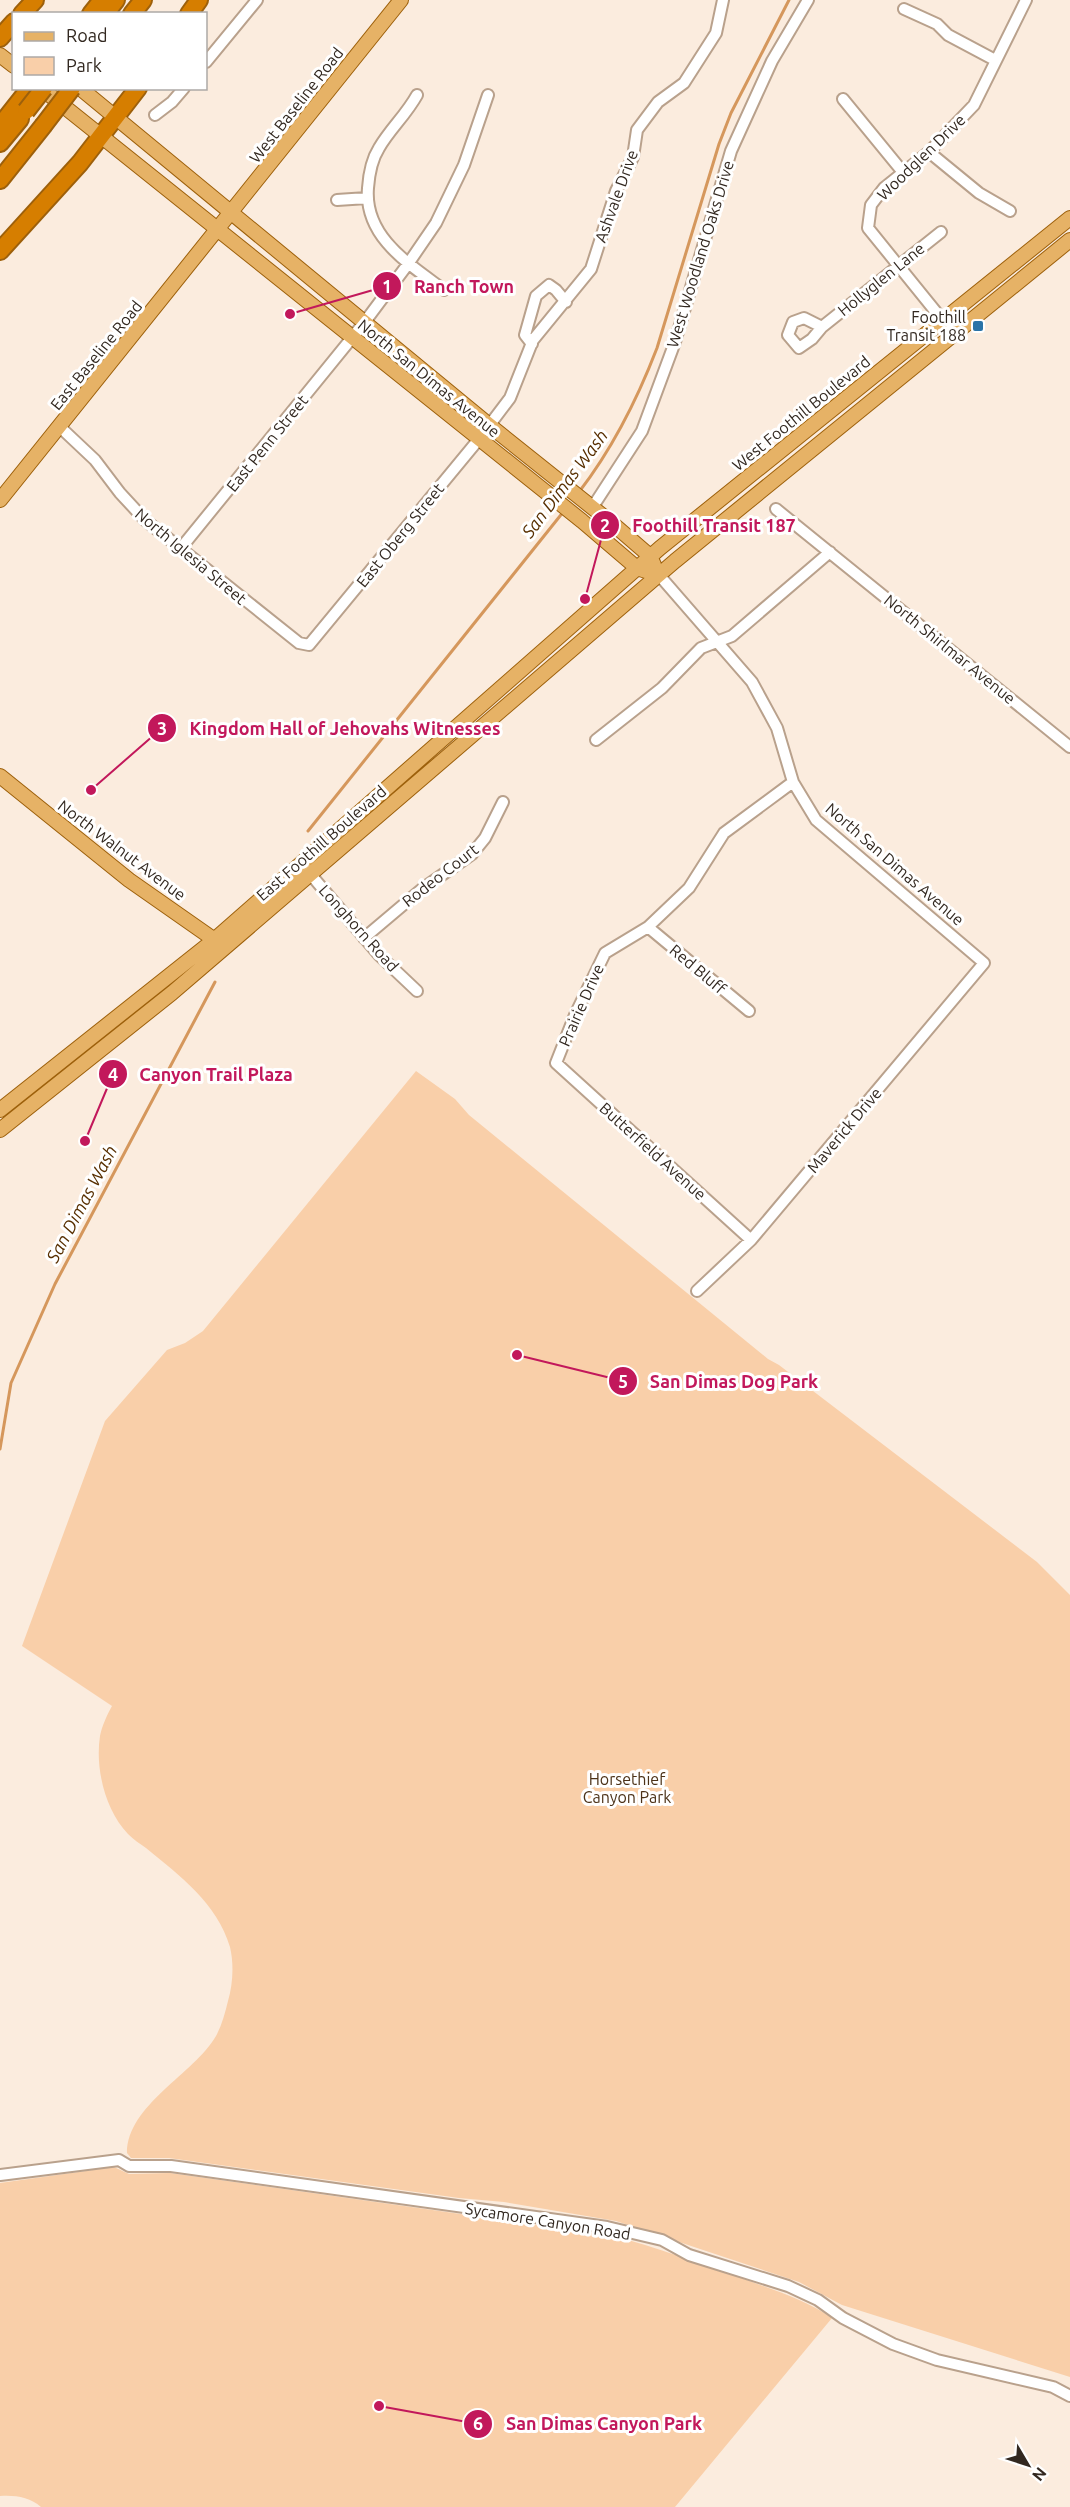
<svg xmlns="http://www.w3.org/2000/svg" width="1070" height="2507" font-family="Ubuntu,sans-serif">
<rect width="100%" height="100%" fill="#fbecde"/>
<path fill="#f9cfa9" d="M416 1071 455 1099 469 1115 768 1359 779 1365 1037 1562 1070 1595V2377L842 2305 799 2282 616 2221 504 2202 459 2198 169 2158H131L127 2153C127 2105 194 2074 216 2036 222 2025 225 2013 228 2001 233 1984 234 1964 230 1947 217 1903 180 1876 146 1848 140 1844 133 1839 128 1834 105 1810 95 1768 100 1736 102 1726 107 1715 112 1706L22 1646 105 1421 167 1350 185 1343 203 1331Z
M114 2167 129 2174 170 2173 610 2235C656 2247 701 2264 747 2280 776 2291 806 2300 832 2318L675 2507H41C30 2497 15 2495 0 2496V2183Z"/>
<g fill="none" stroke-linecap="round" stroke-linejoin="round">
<path stroke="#d5975c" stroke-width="3" d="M579 492C613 448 637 400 657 348L719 144 731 113 789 0
M308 831 564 511
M0 1449 11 1383 55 1284 215 982"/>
<defs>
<path id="minor" d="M904 9 937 24 948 35 995 60
M206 62 257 0
M417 95C406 115 390 129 379 148 372 159 369 174 368 188 364 237 409 264 444 290
M843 99 902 171
M155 115 172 102 184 88
M929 152 979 193 1010 211
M337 200 367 198
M822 327 804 318 793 322 788 335 799 348 812 339 822 327 941 232
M953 333 868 228 871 205 884 188 929 152 974 105 1026 0
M532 344 525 335 536 296 549 285 556 290 566 302
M60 427 95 460 120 493 145 520 299 643 309 645 479 439 510 398 533 340 591 269 616 191 633 157 637 130 658 102 684 83 716 33 723 0
M592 508 642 431 675 342 731 151 772 61 808 0
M776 509 1070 747
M181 548 364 323 408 264 436 223 464 165 488 95
M659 575 752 682 777 728 793 782 816 820 984 963 751 1240 697 1291
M596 740 662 688 701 648 732 636 830 552
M306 869 379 955 417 991
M648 927 749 1011
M364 938 422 889 472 854 485 838 503 802
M751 1240 556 1063 575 1015 605 953 648 927 689 888 724 833 793 782
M0 2175 119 2160 129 2166H171L607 2227 662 2240 689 2255 788 2286 818 2300 843 2318 893 2344 937 2360 1053 2387 1070 2396"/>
<path id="major" d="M0 55 14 66
M41 88 582 521 637 568 646 571
M80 88 489 425 613 524 650 556 654 565
M0 500 401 0
M0 776 129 880 219 943
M0 1110 214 940 660 548 1070 218
M0 1130 172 993 675 561 1070 240"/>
<path id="highway" d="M22 14 35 0
M91 14 102 0
M105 14 116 0
M132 14 143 0
M189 14 199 0
M0 38 14 22
M0 126 30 88
M0 143 20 119
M0 180 43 126
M0 251 80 163 138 88"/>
</defs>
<use href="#minor" stroke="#b9a18c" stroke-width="14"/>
<use href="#major" stroke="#9d600b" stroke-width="16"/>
<use href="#highway" stroke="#9d600b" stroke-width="20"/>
<use href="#minor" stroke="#fff" stroke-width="10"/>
<use href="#major" stroke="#e6b266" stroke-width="14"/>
<use href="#highway" stroke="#d67e00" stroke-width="16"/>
<defs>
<path id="highway-bridge" d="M26 111 44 88
M43 126 72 88"/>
</defs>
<use href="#highway-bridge" stroke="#9d600b" stroke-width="20" stroke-linecap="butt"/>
<use href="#highway-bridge" stroke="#d67e00" stroke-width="16"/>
</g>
<rect fill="#2a73a7" stroke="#fff" stroke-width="2" x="972" y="320" width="12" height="12" rx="3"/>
<g text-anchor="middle" stroke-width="6" stroke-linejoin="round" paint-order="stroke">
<g font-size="16" fill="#322820" stroke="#fff">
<text transform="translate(296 105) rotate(-52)" y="6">West Baseline Road</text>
<text transform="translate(921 157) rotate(-44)" y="6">Woodglen Drive</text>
<text transform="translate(616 196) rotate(-70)" y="6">Ashvale Drive</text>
<text transform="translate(700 254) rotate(-73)" y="6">West Woodland Oaks Drive</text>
<text transform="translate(881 279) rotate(-39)" y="6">Hollyglen Lane</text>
<text transform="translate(96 355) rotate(-51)" y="6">East Baseline Road</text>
<text transform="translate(429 378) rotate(39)" y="6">North San Dimas Avenue</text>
<text transform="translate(801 413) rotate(-39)" y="6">West Foothill Boulevard</text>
<text transform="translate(267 443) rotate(-51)" y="6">East Penn Street</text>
<text transform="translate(400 535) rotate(-51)" y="6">East Oberg Street</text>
<text transform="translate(191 556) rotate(40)" y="6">North Iglesia Street</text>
<text transform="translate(950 649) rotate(39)" y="6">North Shirlmar Avenue</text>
<text transform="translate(321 843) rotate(-41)" y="6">East Foothill Boulevard</text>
<text transform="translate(122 850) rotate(37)" y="6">North Walnut Avenue</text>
<text transform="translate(895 864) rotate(41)" y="6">North San Dimas Avenue</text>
<text transform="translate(440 875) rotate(-38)" y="6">Rodeo Court</text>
<text transform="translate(359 928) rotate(48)" y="6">Longhorn Road</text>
<text transform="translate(698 969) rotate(40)" y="6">Red Bluff</text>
<text transform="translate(581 1005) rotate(-66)" y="6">Prairie Drive</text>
<text transform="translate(844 1130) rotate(-50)" y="6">Maverick Drive</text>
<text transform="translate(653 1151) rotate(42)" y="6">Butterfield Avenue</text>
<text transform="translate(548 2221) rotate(9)" y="6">Sycamore Canyon Road</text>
</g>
<g font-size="16" fill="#322820" stroke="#fff" text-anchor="end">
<text x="966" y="323">Foothill<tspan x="966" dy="18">Transit 188</tspan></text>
</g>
<g font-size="16" fill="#4c3218" stroke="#fff">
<text x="627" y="1785">Horsethief<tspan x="627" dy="18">Canyon Park</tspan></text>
</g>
<g font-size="18" font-style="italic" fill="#582f00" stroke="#fff">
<text transform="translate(565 484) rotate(-53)" y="6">San Dimas Wash</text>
<text transform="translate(82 1204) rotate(-62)" y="6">San Dimas Wash</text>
</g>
</g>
<path fill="none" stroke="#c2185b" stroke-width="2" d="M290 314L387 286M585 599L605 525M91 790L162 728M85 1141L113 1074M517 1355L623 1381M379 2406L478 2424"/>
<g fill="#c2185b" stroke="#fff" stroke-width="2">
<circle cx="290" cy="314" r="6"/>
<circle cx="585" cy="599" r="6"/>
<circle cx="91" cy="790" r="6"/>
<circle cx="85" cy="1141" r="6"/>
<circle cx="517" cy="1355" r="6"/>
<circle cx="379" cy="2406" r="6"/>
<circle cx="387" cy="286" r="15"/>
<circle cx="605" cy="525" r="15"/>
<circle cx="162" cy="728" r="15"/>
<circle cx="113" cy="1074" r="15"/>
<circle cx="623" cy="1381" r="15"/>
<circle cx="478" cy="2424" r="15"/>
</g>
<g font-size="18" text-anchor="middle" font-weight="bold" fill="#fff">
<text x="387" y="293">1</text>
<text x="605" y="532">2</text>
<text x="162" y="735">3</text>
<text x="113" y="1081">4</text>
<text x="623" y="1388">5</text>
<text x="478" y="2430">6</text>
</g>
<g font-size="18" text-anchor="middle" font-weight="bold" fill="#c2185b" stroke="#fff" stroke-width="6" stroke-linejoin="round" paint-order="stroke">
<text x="464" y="293">Ranch Town</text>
<text x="714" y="532">Foothill Transit 187</text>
<text x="345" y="735">Kingdom Hall of Jehovahs Witnesses</text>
<text x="216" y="1081">Canyon Trail Plaza</text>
<text x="734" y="1388">San Dimas Dog Park</text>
<text x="604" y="2430">San Dimas Canyon Park</text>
</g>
<rect x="12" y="12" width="195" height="78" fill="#ffffff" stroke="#ada9a6" stroke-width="1.5"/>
<rect x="24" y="32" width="30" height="9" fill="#e6b266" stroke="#ada9a6" stroke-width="1.5"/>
<text x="66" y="42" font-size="18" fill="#322820">Road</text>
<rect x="24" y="57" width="30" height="18" fill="#f9cfa9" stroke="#ada9a6" stroke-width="1.5"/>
<text x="66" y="72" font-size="18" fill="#322820">Park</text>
<g transform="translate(1028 2465) rotate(129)" stroke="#ffffff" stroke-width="4.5" paint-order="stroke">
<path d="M0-4.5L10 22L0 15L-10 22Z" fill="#322820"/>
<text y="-9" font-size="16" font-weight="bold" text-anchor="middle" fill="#322820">N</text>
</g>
</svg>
